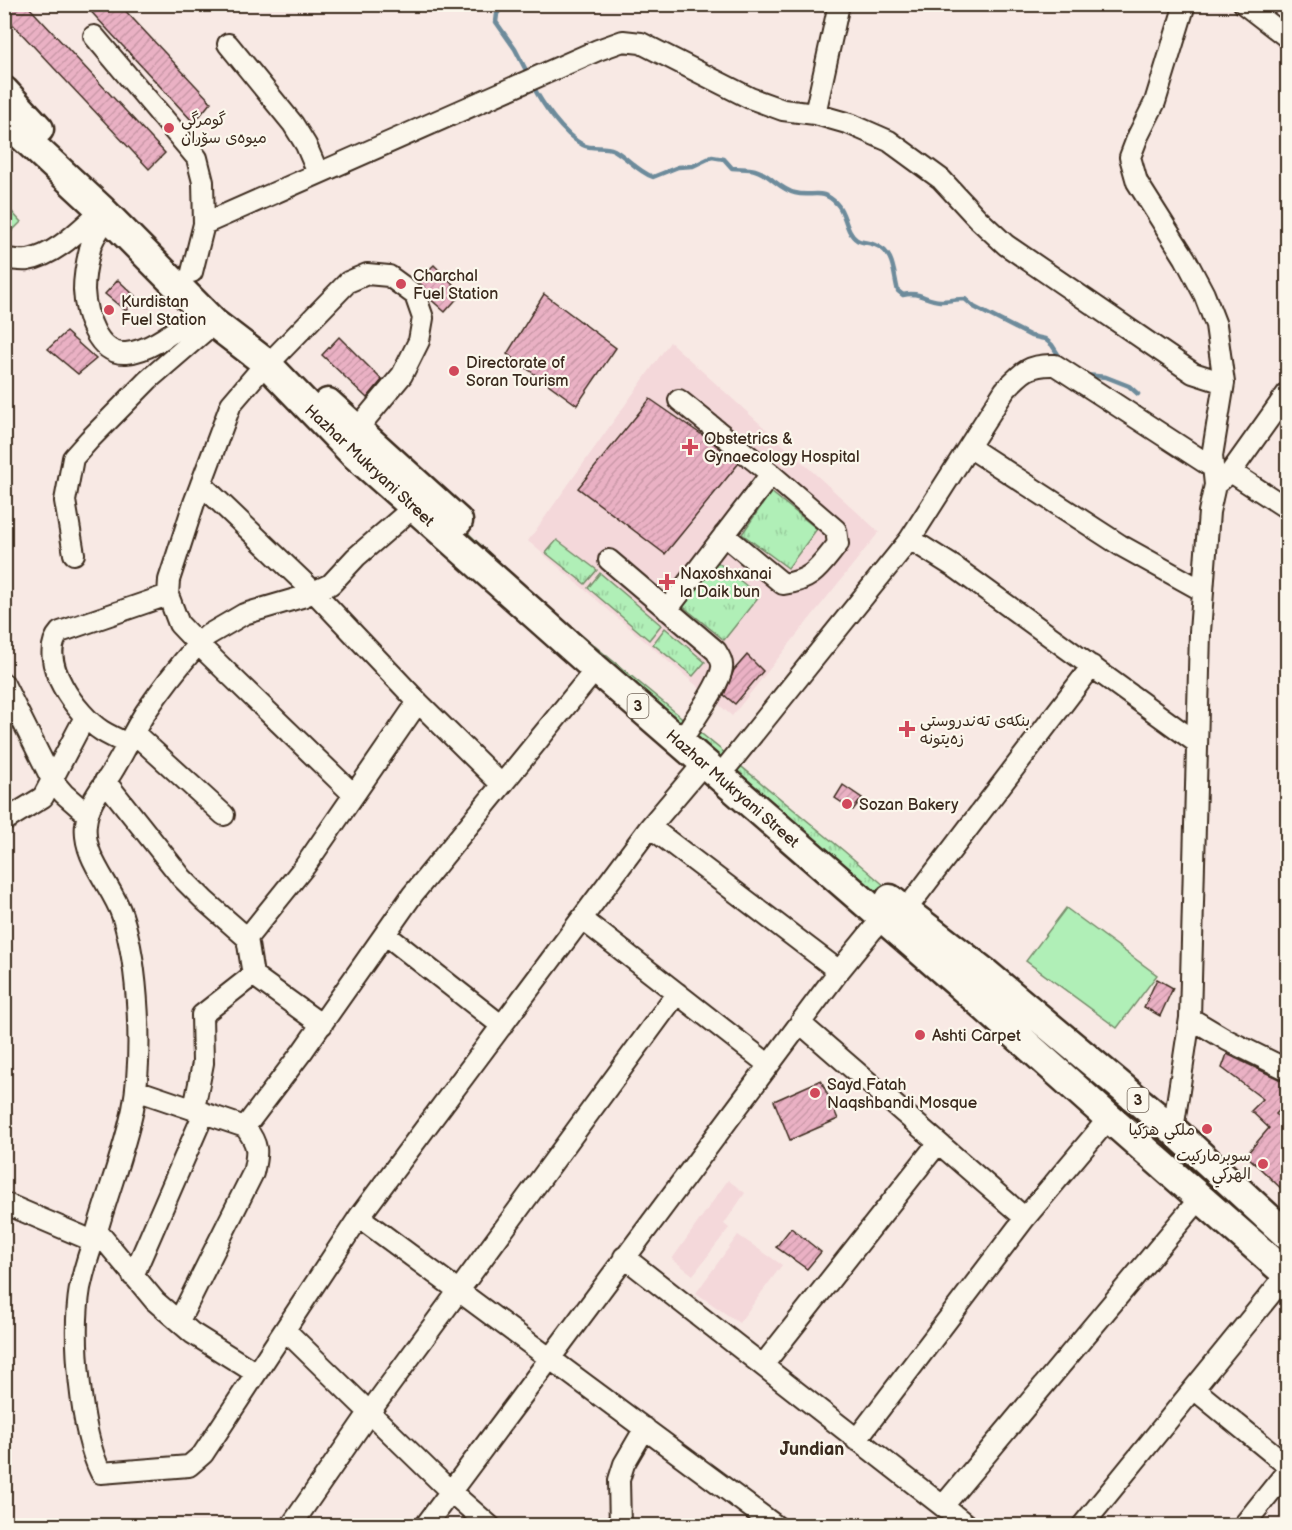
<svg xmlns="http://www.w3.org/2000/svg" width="1292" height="1530" font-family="'Balsamiq Sans','Playpen Sans Arabic',sans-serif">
<defs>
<pattern id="cemetery-stones" width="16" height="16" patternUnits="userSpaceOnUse" patternTransform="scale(1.5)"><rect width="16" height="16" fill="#b0efb7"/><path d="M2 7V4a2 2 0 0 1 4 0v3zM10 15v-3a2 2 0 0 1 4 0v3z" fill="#98cd9d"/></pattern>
<pattern id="park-tufts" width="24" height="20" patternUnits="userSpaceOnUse" patternTransform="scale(1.5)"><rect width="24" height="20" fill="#b0efb7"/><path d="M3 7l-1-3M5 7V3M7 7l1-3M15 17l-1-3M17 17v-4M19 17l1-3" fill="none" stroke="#98cd9d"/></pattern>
<pattern id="building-hatch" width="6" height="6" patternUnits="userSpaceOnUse" patternTransform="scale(1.5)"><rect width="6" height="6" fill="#eab1c4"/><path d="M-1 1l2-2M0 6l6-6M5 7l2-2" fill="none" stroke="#ca98a8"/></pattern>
</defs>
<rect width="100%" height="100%" fill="#f8e9e4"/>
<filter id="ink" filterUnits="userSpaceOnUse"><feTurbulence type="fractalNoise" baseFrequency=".0167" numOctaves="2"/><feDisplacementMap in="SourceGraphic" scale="12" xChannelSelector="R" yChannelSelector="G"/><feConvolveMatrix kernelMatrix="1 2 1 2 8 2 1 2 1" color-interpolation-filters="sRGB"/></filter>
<g filter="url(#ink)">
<path fill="#f4d8da" d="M670 342 879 532 732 716 528 541Z
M728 1180 745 1193 724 1224 729 1228 693 1275 672 1259Z
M738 1235 782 1265 739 1323 696 1293Z"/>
<path fill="#b0efb7" stroke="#768c6a" stroke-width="1.5" d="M1066 908 1157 975 1117 1028 1026 961Z"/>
<path fill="url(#cemetery-stones)" stroke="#768c6a" stroke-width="1.5" d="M4 203 21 222 10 233 5 232Z"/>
<path fill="url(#park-tufts)" stroke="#768c6a" stroke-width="1.5" d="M206 299 436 502 511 574 573 628 844 851 955 946V961L522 601Z
M771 492 817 529 788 568 742 534Z
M557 540 597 570 585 584 546 553Z
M715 560 759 596 724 640 680 604Z
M600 573 661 625 649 640 588 588Z
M665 628 705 662 693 676 653 644Z"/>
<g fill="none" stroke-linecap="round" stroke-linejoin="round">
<path stroke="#6d8b9b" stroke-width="4.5" d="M504 4 497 14 496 22 515 49 529 76
M532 84C542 104 563 134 583 145 593 150 604 145 614 150 628 158 637 171 653 177L678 167 693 166 712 157 724 159 732 168C740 169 748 168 755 170 770 174 779 189 795 193 812 198 822 187 837 204 846 213 845 232 857 240 862 243 869 242 875 245 895 252 893 273 898 291L903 295C919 291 925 300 940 301 948 301 957 299 965 299L974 307 1031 336 1045 339 1052 345 1063 362
M1086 375 1106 377 1129 386 1138 394"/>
</g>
<path fill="url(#building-hatch)" stroke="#3b2a1e" stroke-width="1.5" d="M8 4H26L165 153 149 169 4 15V8Z
M84 4H119L211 102 194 123Z
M434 265 462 293 445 312 428 297 423 286 417 281Z
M118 280 135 296 126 311 105 294Z
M544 294 616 348 577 405 507 354Z
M66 332 96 359 78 374 48 349Z
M339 337 382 380 367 398 322 355Z
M650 399 708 439 739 463 665 554 578 488Z
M747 655 763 671 735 704 724 695 734 670Z
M843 785 862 798 853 810 835 798Z
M1157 979 1173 988 1160 1016 1144 1007Z
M1227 1054 1287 1083V1102L1276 1114 1287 1126V1194L1246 1155 1269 1128 1251 1111 1263 1099 1222 1068Z
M821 1080 838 1119 790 1140 774 1101Z
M791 1228 821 1252 807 1269 776 1247Z"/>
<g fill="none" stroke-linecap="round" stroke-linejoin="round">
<defs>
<path id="minor" d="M1185 4 1155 102 1138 136 1130 157 1137 182 1185 258 1204 294 1216 325 1224 383 1212 456 1215 485
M1244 4 1288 38
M94 36 197 158 203 182 204 224 192 272
M228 44 293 124 306 145 318 173
M815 114 839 4
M108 216C102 226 92 238 90 249 87 261 84 277 84 290 85 313 97 355 126 353 153 351 180 326 202 311
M204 224 598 50 623 41 641 43 750 98 783 110 815 114 850 124 889 141 941 179 978 219 1006 245 1193 373 1224 383
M4 259C12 259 21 261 28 260 57 255 81 228 102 210
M275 357 348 282 367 274 389 276 415 295 423 318 419 341 402 375 357 429
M266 363 231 404 194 503 169 580 168 595 179 624 198 644 354 795
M679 400 771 474 836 530 838 544C820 566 813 581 783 584L724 535
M969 447 1120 545 1203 591
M1231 472 1288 509
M201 484 315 593 418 702 501 784
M910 539 1005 390C1022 372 1029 364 1055 365L1212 467
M74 554 65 501 73 458 89 440 148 380 214 323
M609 560 716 651C719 656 723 662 722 668 720 684 697 715 688 730
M667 610 771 474
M4 684 52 780 64 794 87 814
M134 733 224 815
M128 744C119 740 110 736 102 731 78 716 35 659 60 632L168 595
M729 764 910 539 956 568 1197 743
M105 781 182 878 205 901 247 938 253 975 322 1025
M4 821 43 797 85 717
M650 827 839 971
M905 911 1092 666
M582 919 769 1065
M385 934 502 1026
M247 938 305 866 418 702
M1190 1018 1227 1040 1288 1070
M800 1023 1025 1218
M136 1090 245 1127C259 1145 258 1152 253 1173L179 1321
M194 1109 203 1063 202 1015 253 975
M245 1127 302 1052 413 894 596 669
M1173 1130 1190 1018 1200 632 1209 512 1215 485 1231 472 1288 392
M4 1203 93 1241
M359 1217 776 1526
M97 1231C90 1250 84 1269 80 1288 72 1335 80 1431 101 1473L189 1466 203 1454 359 1217 650 827 704 763
M624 1257 968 1526
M133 1276 204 1113
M285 1330 450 1491 490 1526
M763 1365 938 1143
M256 1373 192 1333 155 1301 97 1231C108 1192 125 1148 133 1109 143 1056 139 967 122 915 112 885 82 858 86 824 88 803 101 789 112 772 124 753 133 732 145 713 161 689 179 666 198 644L208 635 244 614 302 597 331 584 356 557 414 507
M1194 1389 1288 1466
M856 1440 1025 1218 1109 1118
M943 1506 1201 1197
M291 1526 369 1413 677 993
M425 1526 839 971 883 917
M620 1526 619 1480 624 1464 645 1428
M1082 1526 1287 1274
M1243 1526 1288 1470"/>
<path id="highway" d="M4 91 39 129
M4 119 102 210 214 323 266 363 353 453 414 507 596 669 968 992 1109 1118 1288 1275
M328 403 458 521
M890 899 983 971 1173 1130 1288 1236"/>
</defs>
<use href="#minor" stroke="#3b2a1e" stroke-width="24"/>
<use href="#highway" stroke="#3b2a1e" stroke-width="33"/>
<use href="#minor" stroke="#fbf7ec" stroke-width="20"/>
<use href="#highway" stroke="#fbf7ec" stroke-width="28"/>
</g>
</g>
<g fill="#d1495b" stroke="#fbf7ec" stroke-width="2">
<circle cx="169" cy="128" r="6"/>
<circle cx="401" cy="284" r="6"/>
<circle cx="109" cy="310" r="6"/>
<circle cx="454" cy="371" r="6"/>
<path d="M687 438h6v6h6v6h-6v6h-6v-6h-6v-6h6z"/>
<path d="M664 573h6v6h6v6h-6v6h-6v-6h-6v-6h6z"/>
<path d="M904 720h6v6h6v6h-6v6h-6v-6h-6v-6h6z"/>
<circle cx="847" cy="804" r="6"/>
<circle cx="920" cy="1035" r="6"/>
<circle cx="815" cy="1093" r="6"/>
<circle cx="1207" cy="1129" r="6"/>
<circle cx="1263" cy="1164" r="6"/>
</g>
<g text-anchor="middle" stroke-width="4.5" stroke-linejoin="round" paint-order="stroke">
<g fill="#fbf7ec" stroke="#75685c" stroke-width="1.5">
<rect x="627.5" y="694" width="21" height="24" rx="4.5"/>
<rect x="1127.5" y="1088" width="21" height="24" rx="4.5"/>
</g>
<g font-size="15" font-weight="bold" fill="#3b2a1e">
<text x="638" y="711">3</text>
<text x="1138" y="1105">3</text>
</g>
<g font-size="16" fill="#3b2a1e" stroke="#fbf7ec" text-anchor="start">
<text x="181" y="125">گومرگی<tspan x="181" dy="18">میوەی سۆران</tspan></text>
<text x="413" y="281">Charchal<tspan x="413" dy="18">Fuel Station</tspan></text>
<text x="121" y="307">Kurdistan<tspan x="121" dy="18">Fuel Station</tspan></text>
<text x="466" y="368">Directorate of<tspan x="466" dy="18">Soran Tourism</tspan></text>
<text x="704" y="444">Obstetrics &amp;<tspan x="704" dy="18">Gynaecology Hospital</tspan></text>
<text x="680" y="579">Naxoshxanai<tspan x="680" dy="18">la Daik bun</tspan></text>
<text x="920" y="726">بنکەی تەندروستی<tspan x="920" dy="18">زەیتونە</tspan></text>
<text x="859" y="810">Sozan Bakery</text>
<text x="932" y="1041">Ashti Carpet</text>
<text x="827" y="1090">Sayd Fatah<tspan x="827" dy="18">Naqshbandi Mosque</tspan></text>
<text x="1195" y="1135" text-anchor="end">ملكي هركيا</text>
<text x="1251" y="1161" text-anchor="end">سوبرماركيت<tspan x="1251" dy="18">الهركي</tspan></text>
</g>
<g font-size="16" fill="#3b2a1e" stroke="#fbf7ec">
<text transform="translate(370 465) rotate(43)" y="6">Hazhar Mukryani Street</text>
<text transform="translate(733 788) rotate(41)" y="6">Hazhar Mukryani Street</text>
</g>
<g font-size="18" font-weight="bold" fill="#3b2a1e" stroke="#fbf7ec">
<text x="812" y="1455">Jundian</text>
</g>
</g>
<rect width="1292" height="1530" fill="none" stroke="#fbf7ec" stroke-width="24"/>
<rect x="12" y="12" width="1268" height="1506" fill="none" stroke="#3b2a1e" stroke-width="2" filter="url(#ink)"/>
</svg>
